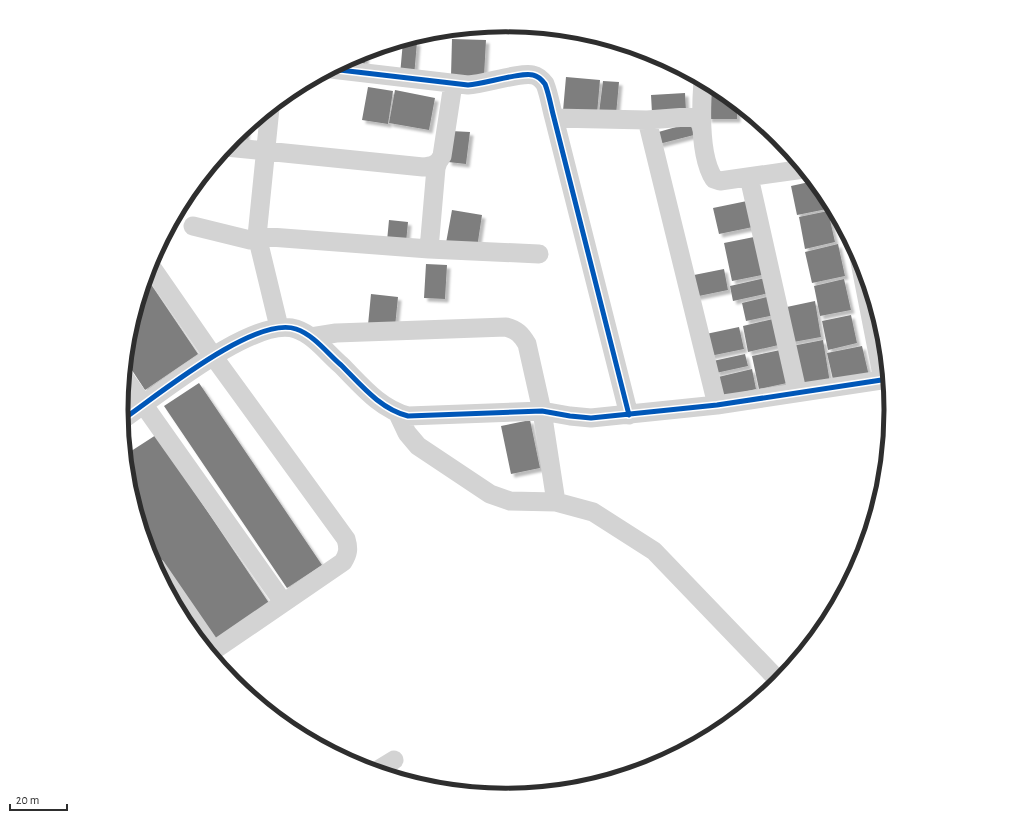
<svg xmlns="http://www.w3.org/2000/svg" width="1012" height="820" font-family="'Alegreya Sans',sans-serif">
<defs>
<filter id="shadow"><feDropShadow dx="3.5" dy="3.5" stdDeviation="1" flood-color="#0004"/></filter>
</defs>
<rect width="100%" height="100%" fill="#fff"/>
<path fill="#7e7e7e" filter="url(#shadow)" d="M452 39 486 40 484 77 451 76Z
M403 41 417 42 414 77 400 75Z
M366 52 364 70 345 68 346 61Z
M566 77 600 80 597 114 563 111Z
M603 81 619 82 616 115 599 113Z
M368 87 393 91 388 124 362 120Z
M395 90 435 98 429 130 389 123Z
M685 93 686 111 652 113 651 95Z
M708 95H726L737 104V119H708Z
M690 123 694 135 659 144 655 133Z
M247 127 245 142 232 140 234 138Z
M451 131 470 132 466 164 448 162Z
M814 181 824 194 827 209 797 215 791 186Z
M747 201 753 227 719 234 713 208Z
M452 210 482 215 477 248 446 243Z
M828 211 835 242 805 249 799 217Z
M389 220 408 222 406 243 387 241Z
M754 237 762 275 732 281 724 243Z
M838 244 845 276 812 283 805 252Z
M426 264 447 265 445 299 424 298Z
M724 269 728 290 694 297 689 276Z
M765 278 769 293 733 301 730 286Z
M844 279 851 310 820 316 814 286Z
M148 280 198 354 145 390 126 361 128 335 144 282Z
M371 294 398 297 395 327 368 325Z
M771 296 775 315 746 321 742 303Z
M815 301 821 337 788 343 782 308Z
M851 315 857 343 828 350 822 321Z
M777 318 783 344 748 352 743 326Z
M739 327 744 349 710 356 706 334Z
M823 340 830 383 799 389 792 346Z
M862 346 869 376 834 384 827 353Z
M785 349 792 382 759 389 752 356Z
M745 354 748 366 716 373 713 361Z
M752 369 756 389 718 398 714 378Z
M199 383 322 565 287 588 164 406Z
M123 386 132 399 121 406Z
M530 420 540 468 511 474 501 426Z
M156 435 269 603 214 641 144 538 128 485 125 455Z"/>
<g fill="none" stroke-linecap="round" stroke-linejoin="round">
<path stroke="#d3d3d3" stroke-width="19" d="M331 69 468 85C485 84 520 72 533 75 538 76 542 80 545 84 549 94 551 107 554 118L629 415
M703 81C701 108 699 156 714 179L720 181 804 169
M270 108 257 236 279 327
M554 118 647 120 700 116
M647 120 717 405
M226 147 423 167C433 166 437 165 442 156L453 84
M749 177 797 391
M193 226 250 240 257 236 429 249 539 254
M429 249 436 168 438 162
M859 257 883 380
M150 265 213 356 346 539C349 549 348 554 343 562L210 653
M311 337 336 333 506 327C517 330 521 334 527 344L542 411 556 502
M124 377 283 602
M398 414 407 433 418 446 490 494 510 501 556 502 593 512 654 551 779 681
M122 420C157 396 255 315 296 329 314 335 327 353 341 365 361 385 380 409 408 416L542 411 570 416 591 418 717 405 888 379
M156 567 213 650
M376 771 394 760"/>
<defs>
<path id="cycleway" d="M331 69 468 85C485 84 520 72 533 75 538 76 542 80 545 84 549 94 551 107 554 118L629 415
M122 420C157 396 255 315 296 329 314 335 327 353 341 365 361 385 380 409 408 416L542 411 570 416 591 418 717 405 888 379"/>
</defs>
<use href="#cycleway" stroke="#fff" stroke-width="8"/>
<use href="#cycleway" stroke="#0057b8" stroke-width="5"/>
</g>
<path d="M0 0H1012V820H0ZM128 410a378 378 0 1 1 756 0a378 378 0 1 1-756 0Z" fill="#fff" fill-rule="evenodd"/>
<path fill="none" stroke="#2e2e2e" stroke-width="5" d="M128 410a378 378 0 1 1 756 0a378 378 0 1 1-756 0Z"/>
<path d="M10 804v6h57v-6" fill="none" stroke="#2e2e2e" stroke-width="2"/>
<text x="16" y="804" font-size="12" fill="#2e2e2e" stroke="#ffffff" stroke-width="3" paint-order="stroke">20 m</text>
</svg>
